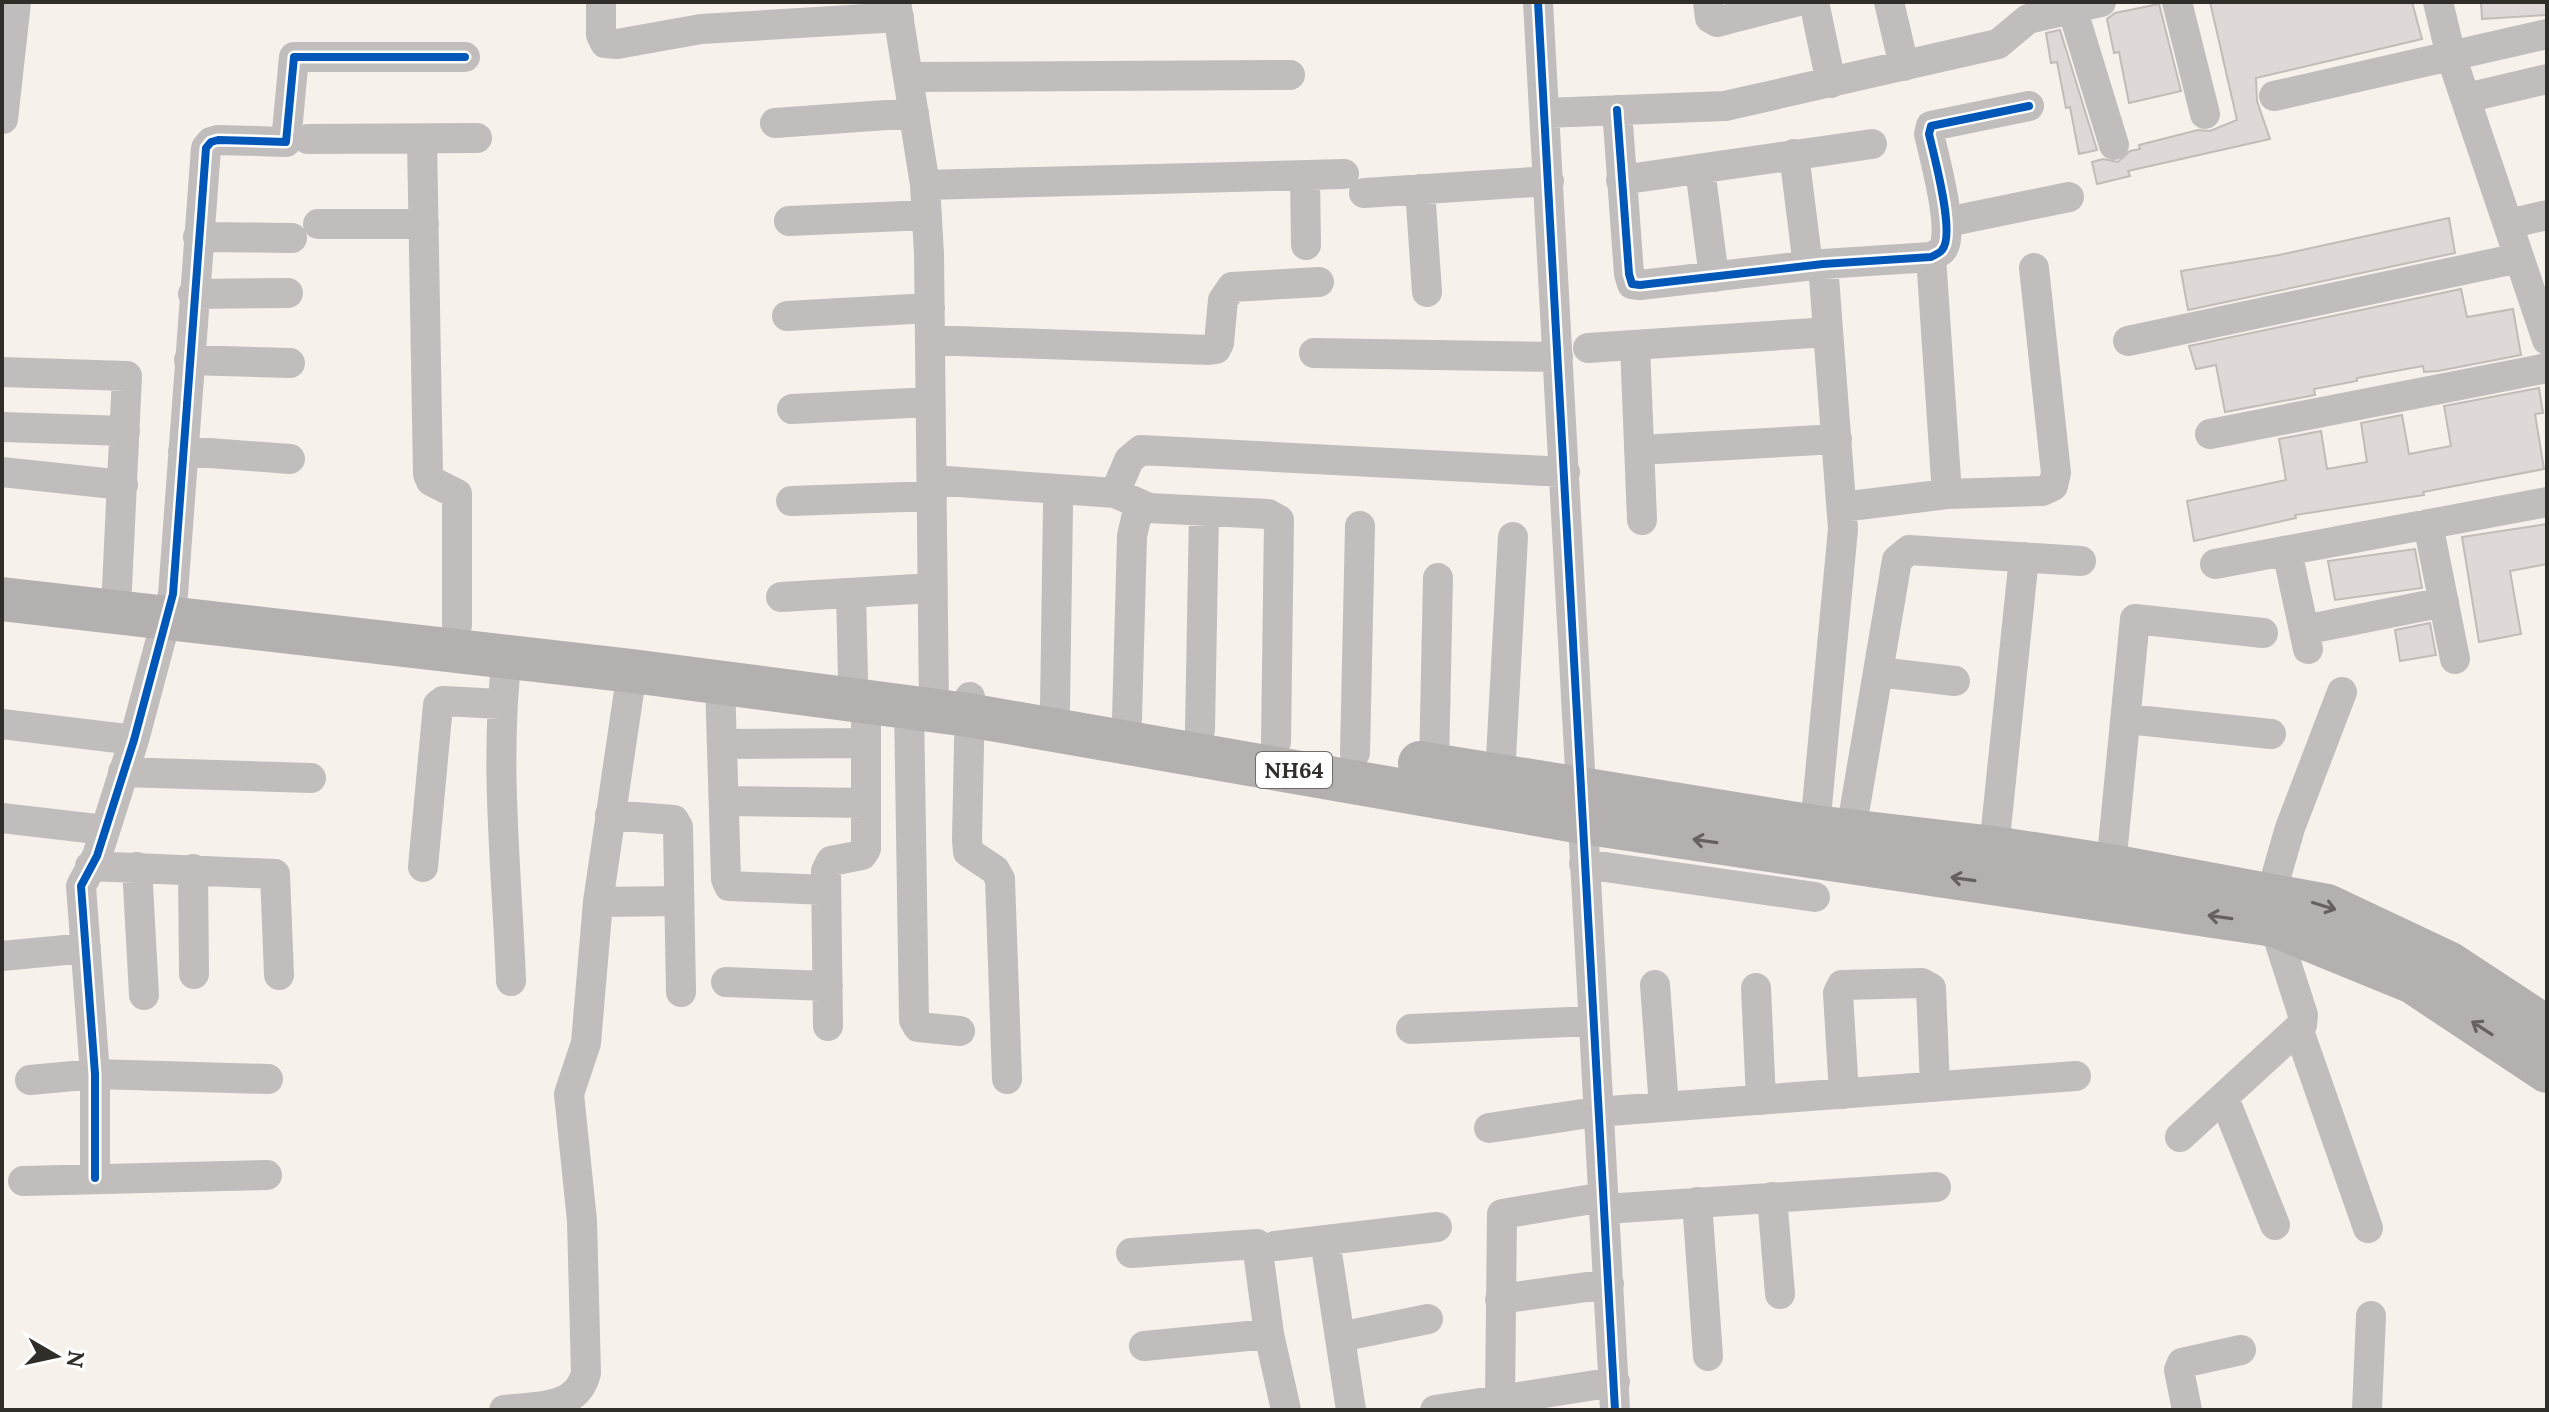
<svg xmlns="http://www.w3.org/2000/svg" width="2549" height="1412" font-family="Lora,serif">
<rect width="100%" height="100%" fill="#f7f1ec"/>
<path fill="#ded9d6" stroke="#c1bcb7" stroke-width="2" d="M2210 2H2412L2422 39 2256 78 2257 101 2270 139 2128 171 2130 176 2097 184 2092 162 2103 159 2118 162 2130 151 2140 149 2139 145 2198 130 2210 131 2237 120Z
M2481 2H2546V15L2482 19Z
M2159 4 2181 91 2129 103 2119 52 2114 53 2107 19 2115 13Z
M2060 30 2097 150 2079 154 2070 107 2066 108 2057 62 2051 63 2046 33Z
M2449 218 2455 253 2188 310 2181 271 2279 255Z
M2461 289 2467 317 2513 309 2521 355 2438 371 2424 372 2423 366 2357 378V381L2314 389 2315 395 2225 412 2216 365 2196 369 2189 346Z
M2539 388 2543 413 2535 414 2544 469 2423 492 2424 495 2295 515 2296 518 2194 541 2187 501 2286 480 2279 439 2321 431 2327 469 2367 462 2361 423 2402 415 2409 454 2451 446 2444 406Z
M2547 524V564L2510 571 2521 634 2479 642 2462 537Z
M2415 549 2422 588 2335 600 2328 561Z
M2430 623 2436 655 2400 661 2395 630Z"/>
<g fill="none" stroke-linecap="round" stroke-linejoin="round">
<path stroke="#c1bdbd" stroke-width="30" d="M601 2V35L605 43 617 44 701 29 899 17
M896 2 925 185 929 254 934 710
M1538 2 1615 1410
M1708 2 1710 18 1717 22 1795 2
M1814 2 1831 83
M1889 2 1904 66
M2177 2 2205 114
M2438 2 2451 56 2547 340
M2072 8 2114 145
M909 77 1290 75
M2274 96 2547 34
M2466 98 2547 79
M1617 110 1629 274 1632 284 1640 285 1823 264 1931 257C1933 256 1941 252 1942 250 1956 235 1934 156 1929 134L1931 126 2029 106
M1545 113 1725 106 1998 44 2028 19 2101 2
M3 119 16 2
M775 123 914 113
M308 139 477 138
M422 139 428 474 431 481 457 494V625
M1794 154 1808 266
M1700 169 1714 277
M1305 177 1306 245
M1621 180 1872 144
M925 185 1344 174
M1420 189 1427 292
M1364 193 1549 181
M789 221 927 215
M1947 222 2069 197
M318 224H424
M2508 224 2547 215
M198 237 292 238
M1931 257 1947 494
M193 294 288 293
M787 316 930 308
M930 340 1209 350 1216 349 1219 343 1223 300 1232 287 1319 282
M2128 341 2519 258
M1635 345 1642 520
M1588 348 1828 332
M1314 353 1558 357
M189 360 290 363
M2 372 127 376 117 588
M792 409 930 402
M2 427 125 431
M2210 434 2547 368
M1639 450 1837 439
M183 451 290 459
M2 472 123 485
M932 480 1115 493 1129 460 1141 450 1565 472
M1115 493 1149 508 1268 514 1279 520 1276 742
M791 501 932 496
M1842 507 1947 494 2042 491 2053 486 2056 473 2034 268
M2428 524 2455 659
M2287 551 2308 649
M2215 564 2547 502
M851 593 853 678
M781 597 916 589
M2304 630 2444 602
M507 656C494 764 507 872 511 981
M1878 672 1955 681
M720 682 726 879 729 886 826 890
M970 697 967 840 968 852 995 870 1000 879 1007 1079
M909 707 914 1020 918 1027 960 1031
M1055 708 1058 505
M1127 719 1132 536 1139 505
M2127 719 2271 734
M2 724 134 740
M1200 730 1204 511
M722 744 866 743
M1355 753 1360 526
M1434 766 1438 578
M123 772 311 778
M1500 776 1513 537
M724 801 866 803
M610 815 674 820 678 827 681 992
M2 818 105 830
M1815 827 1843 529 1823 264
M1851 831 1897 560 1909 550 2081 561
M1994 848 2024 557
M1584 864 1815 897
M90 866 275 874 279 975
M2111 866 2135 619 2263 633
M137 867 144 995
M423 867 438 705 443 701 501 704
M193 869 194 974
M2271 894 2290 828 2342 692
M598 902 679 901
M2 956 86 948
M726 982 828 986
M1655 985 1664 1107
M1756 988 1761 1100
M828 1026 826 871 831 861 862 855 866 849V701
M1411 1029 1592 1021
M2299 1031 2368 1228
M30 1080 95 1074 268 1079
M1844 1094 1838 993 1842 985 1922 983 1931 988 1935 1087
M2224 1098 2275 1225
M1489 1128 1596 1112 2076 1076
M2180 1137 2302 1025 2303 1015 2274 925
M95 1178V1074L81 886 97 856 134 740 173 594 206 148 211 142 218 140 286 142 294 57H465
M23 1181 267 1175
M1772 1197 1780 1294
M1697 1202 1708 1356
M1605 1209 1936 1187
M1325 1240 1351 1410
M1275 1246 1437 1227
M1131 1253 1257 1244 1269 1334 1286 1410
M1500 1299 1609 1284
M1340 1337 1428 1319
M1144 1346 1269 1334
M1500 1400 1502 1214 1604 1197
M504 1410C537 1406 577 1410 586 1373L582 1221 569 1094 586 1043 598 902 632 671
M1435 1410 1615 1382
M2187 1410 2179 1370 2182 1363 2241 1350
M2367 1410 2371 1316"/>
<path stroke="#b5b0b0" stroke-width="44" d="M2 599 632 671 968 715 1582 822 2274 925 2413 982 2547 1071
M1420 763 1815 827 1994 848 2111 866 2327 906 2450 964 2547 1028"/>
<defs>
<path id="cycleway" d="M1538 2 1615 1410
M1617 110 1629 274 1632 284 1640 285 1823 264 1931 257C1933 256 1941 252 1942 250 1956 235 1934 156 1929 134L1931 126 2029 106
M95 1178V1074L81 886 97 856 134 740 173 594 206 148 211 142 218 140 286 142 294 57H465"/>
</defs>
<use href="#cycleway" stroke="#fff" stroke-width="13"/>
<use href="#cycleway" stroke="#0057b8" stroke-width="8"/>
</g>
<defs><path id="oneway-shaft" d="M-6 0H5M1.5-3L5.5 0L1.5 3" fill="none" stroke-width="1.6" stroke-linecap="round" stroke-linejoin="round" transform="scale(2)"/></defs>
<g stroke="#66615f">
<use href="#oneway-shaft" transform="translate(1705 841) rotate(-172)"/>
<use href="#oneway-shaft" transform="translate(1963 879) rotate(-172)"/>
<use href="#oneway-shaft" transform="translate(2324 906) rotate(17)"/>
<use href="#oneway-shaft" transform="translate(2220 917) rotate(-172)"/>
<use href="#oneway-shaft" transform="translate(2482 1028) rotate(-147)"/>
</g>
<g text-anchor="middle" stroke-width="6" stroke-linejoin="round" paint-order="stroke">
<rect fill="#fff" stroke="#6f6c69" stroke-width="2" x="1256" y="752" width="76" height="36" rx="6"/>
<g font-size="22" font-weight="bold" fill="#312d29">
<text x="1294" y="778">NH64</text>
</g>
</g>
<rect width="2549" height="1412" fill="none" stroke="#312d29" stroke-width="8"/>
<g transform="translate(56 1356) rotate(99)" stroke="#ffffff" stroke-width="6" paint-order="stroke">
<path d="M0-6L14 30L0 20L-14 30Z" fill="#312d29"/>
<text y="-12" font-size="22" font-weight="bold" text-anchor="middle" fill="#312d29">N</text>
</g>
</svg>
